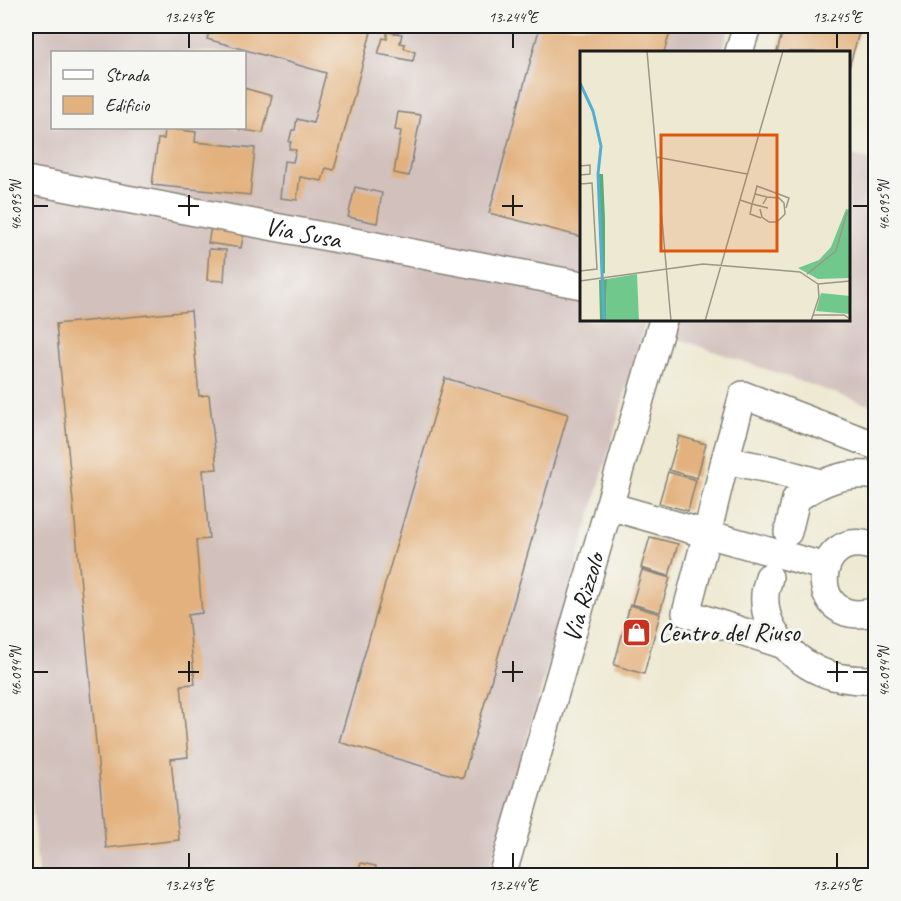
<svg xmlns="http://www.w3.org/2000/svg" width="901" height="901" font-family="Caveat,sans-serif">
<rect width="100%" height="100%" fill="#f6f6f2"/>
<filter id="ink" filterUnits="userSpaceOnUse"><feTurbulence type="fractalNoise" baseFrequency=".0167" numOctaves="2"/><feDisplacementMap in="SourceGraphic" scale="12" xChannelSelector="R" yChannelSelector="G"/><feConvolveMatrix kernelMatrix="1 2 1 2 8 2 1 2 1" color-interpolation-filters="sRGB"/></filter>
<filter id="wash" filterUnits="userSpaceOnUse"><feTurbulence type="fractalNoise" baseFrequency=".008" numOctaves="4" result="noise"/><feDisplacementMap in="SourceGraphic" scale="24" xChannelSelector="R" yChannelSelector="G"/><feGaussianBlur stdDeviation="1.35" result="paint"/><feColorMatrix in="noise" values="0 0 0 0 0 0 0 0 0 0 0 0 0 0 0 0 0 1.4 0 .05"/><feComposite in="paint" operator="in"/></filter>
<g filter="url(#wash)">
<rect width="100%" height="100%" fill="#eee9d2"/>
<path fill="#d1c0bc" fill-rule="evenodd" d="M26 26H730L722 52H582V320H646L488 875H38L26 728ZM52 52H244V128H52Z
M849 154 875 162V407L673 337 678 320H848Z"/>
<g id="blocks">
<path fill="#e3b17d" d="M211 26H347L371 32 334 170 326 168 322 181 300 177 297 200 280 198 284 161 293 162 296 150 289 149 291 142H289L292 130H295L297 119 313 123 326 73 207 39Z
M540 26H672L664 52H582V237L489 213Z
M784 26H861L849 67 848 52H777Z
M387 32 402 34 400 43 405 44 404 48 415 52 413 61 378 54 383 38 387 39Z
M244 88 272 96 263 133 237 129 244 128Z
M398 112 421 115 409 176 394 173 401 131 395 130Z
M165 128 196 132 195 142 255 148 250 195 152 185 158 139H164Z
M355 187 382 193 377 223 348 217Z
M211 227 244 233 241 248 208 243Z
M209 249 226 250 224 281 207 280Z
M191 311 199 396 209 395 217 469 203 470 209 539 196 540 202 613 188 615 195 684 181 685 188 757 171 759 179 840 106 848 56 324Z
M445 378 568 414 463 778 339 742Z
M679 436 706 444 697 478 669 470Z
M668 472 696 480 688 511 659 503Z
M650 537 678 544 669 576 641 568Z
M642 570 670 578 660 612 632 604Z
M630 605 660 614 644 674 614 665Z
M361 863 376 866 374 876 358 873Z"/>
</g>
</g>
<g filter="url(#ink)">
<use href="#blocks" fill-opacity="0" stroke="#858277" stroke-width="1.5"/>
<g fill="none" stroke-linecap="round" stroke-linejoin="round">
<defs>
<g id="minor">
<path d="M739 52 747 26"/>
<path id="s1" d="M26 180 582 285"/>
<path d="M725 460 743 395 876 446"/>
<path d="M609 506 707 534 725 460 774 470 820 483"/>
<path d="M788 532 796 499C820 482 845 471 876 476"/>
<path d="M876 548C811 521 803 633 876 611"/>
<path d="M769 577C768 583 765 589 765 595 762 633 800 667 833 676 847 680 861 680 876 680"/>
<path d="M787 646 686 613 707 534 826 567"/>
<path id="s2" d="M502 876 663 320"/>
</g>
</defs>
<use href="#minor" stroke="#858277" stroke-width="30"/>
<use href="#minor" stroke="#fff" stroke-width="27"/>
</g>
</g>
<path fill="none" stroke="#1c1c1c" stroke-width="2" d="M189 33V48M513 33V48M837 33V48M189 195V216M513 195V216M33 206H48M178 206H199M502 206H523M853 206H868M189 661V682M513 661V682M837 661V682M33 672H48M178 672H199M502 672H523M827 672H848M853 672H868M189 853V868M513 853V868M837 853V868"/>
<defs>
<symbol id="shop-square" viewBox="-11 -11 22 22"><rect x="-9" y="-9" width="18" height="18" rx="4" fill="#c8321e" stroke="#f6f6f2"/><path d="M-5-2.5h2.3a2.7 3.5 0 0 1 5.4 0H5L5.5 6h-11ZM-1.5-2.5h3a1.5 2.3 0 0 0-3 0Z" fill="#fff"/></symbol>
</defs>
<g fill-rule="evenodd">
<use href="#shop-square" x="620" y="616" width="33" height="33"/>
</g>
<g text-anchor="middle" stroke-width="6" stroke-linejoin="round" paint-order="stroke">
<g font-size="26" fill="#1c1c1c" stroke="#f6f6f2">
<text dy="9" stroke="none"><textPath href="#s1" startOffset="282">Via Susa</textPath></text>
<text dy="9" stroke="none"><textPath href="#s2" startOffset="290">Via Rizzolo</textPath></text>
</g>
<g font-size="26" fill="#1c1c1c" stroke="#f6f6f2" text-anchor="start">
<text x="658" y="641">Centro del Riuso</text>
</g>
</g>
<g transform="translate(580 51)">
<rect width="270" height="270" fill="#eee9d2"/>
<path d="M266 158 270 159 269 227 238 228 218 217 239 209 251 196ZM57 223 59 270H26L27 228ZM241 242 270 245V263L236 260Z" fill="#71c88d"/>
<path d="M18 123H23L25 168V222L21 223ZM27 228 26 270H20L19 229Z" fill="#5cac78"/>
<path fill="none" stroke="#55afd3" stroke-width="3" d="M0 32 13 60 21 95 18 123 24 270"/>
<path fill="none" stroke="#9a9789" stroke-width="1.5" d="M67 0 91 270M76 106 167 123M0 115 10 114V123L0 124M0 133 12 132 17 218 0 220M175 143 177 135 209 147 206 157M160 149 172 153 175 143 187 146M180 158 182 166 189 171H197L205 163 204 152 199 147 187 146 183 153M181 167 170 163 172 153 188 157M227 223 256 200 267 161M0 230 123 213 220 221 238 233M238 233 270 230M233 264H264L270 268M125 270 203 0M231 270 239 246 238 233"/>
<path fill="#de560d" fill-opacity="0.15" stroke="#de560d" stroke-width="3" d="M81 84H197V200H81Z"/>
<rect width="270" height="270" fill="none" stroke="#1c1c1c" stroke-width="3"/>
</g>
<rect width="901" height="901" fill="none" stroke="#f6f6f2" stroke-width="66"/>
<rect x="51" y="51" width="195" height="78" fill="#f6f6f2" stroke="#9f9f9c" stroke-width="1.5"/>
<rect x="63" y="70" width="30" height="9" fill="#ffffff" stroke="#9f9f9c" stroke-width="1.5"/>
<text x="105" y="81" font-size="18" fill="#1c1c1c">Strada</text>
<rect x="63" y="96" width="30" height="18" fill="#e3b17d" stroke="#9f9f9c" stroke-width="1.5"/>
<text x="105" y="111" font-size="18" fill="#1c1c1c">Edificio</text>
<rect x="33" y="33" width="835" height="835" fill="none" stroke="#1c1c1c" stroke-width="2"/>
<g font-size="15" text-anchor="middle" fill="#1c1c1c">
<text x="189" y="22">13.243°E</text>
<text x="513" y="22">13.244°E</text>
<text x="837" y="22">13.245°E</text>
<text transform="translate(16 206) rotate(-90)" y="5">46.095°N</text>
<text transform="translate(884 206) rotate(-90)" y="5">46.095°N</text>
<text transform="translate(16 672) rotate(-90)" y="5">46.094°N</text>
<text transform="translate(884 672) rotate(-90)" y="5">46.094°N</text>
<text x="189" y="890">13.243°E</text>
<text x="513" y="890">13.244°E</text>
<text x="837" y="890">13.245°E</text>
</g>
</svg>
